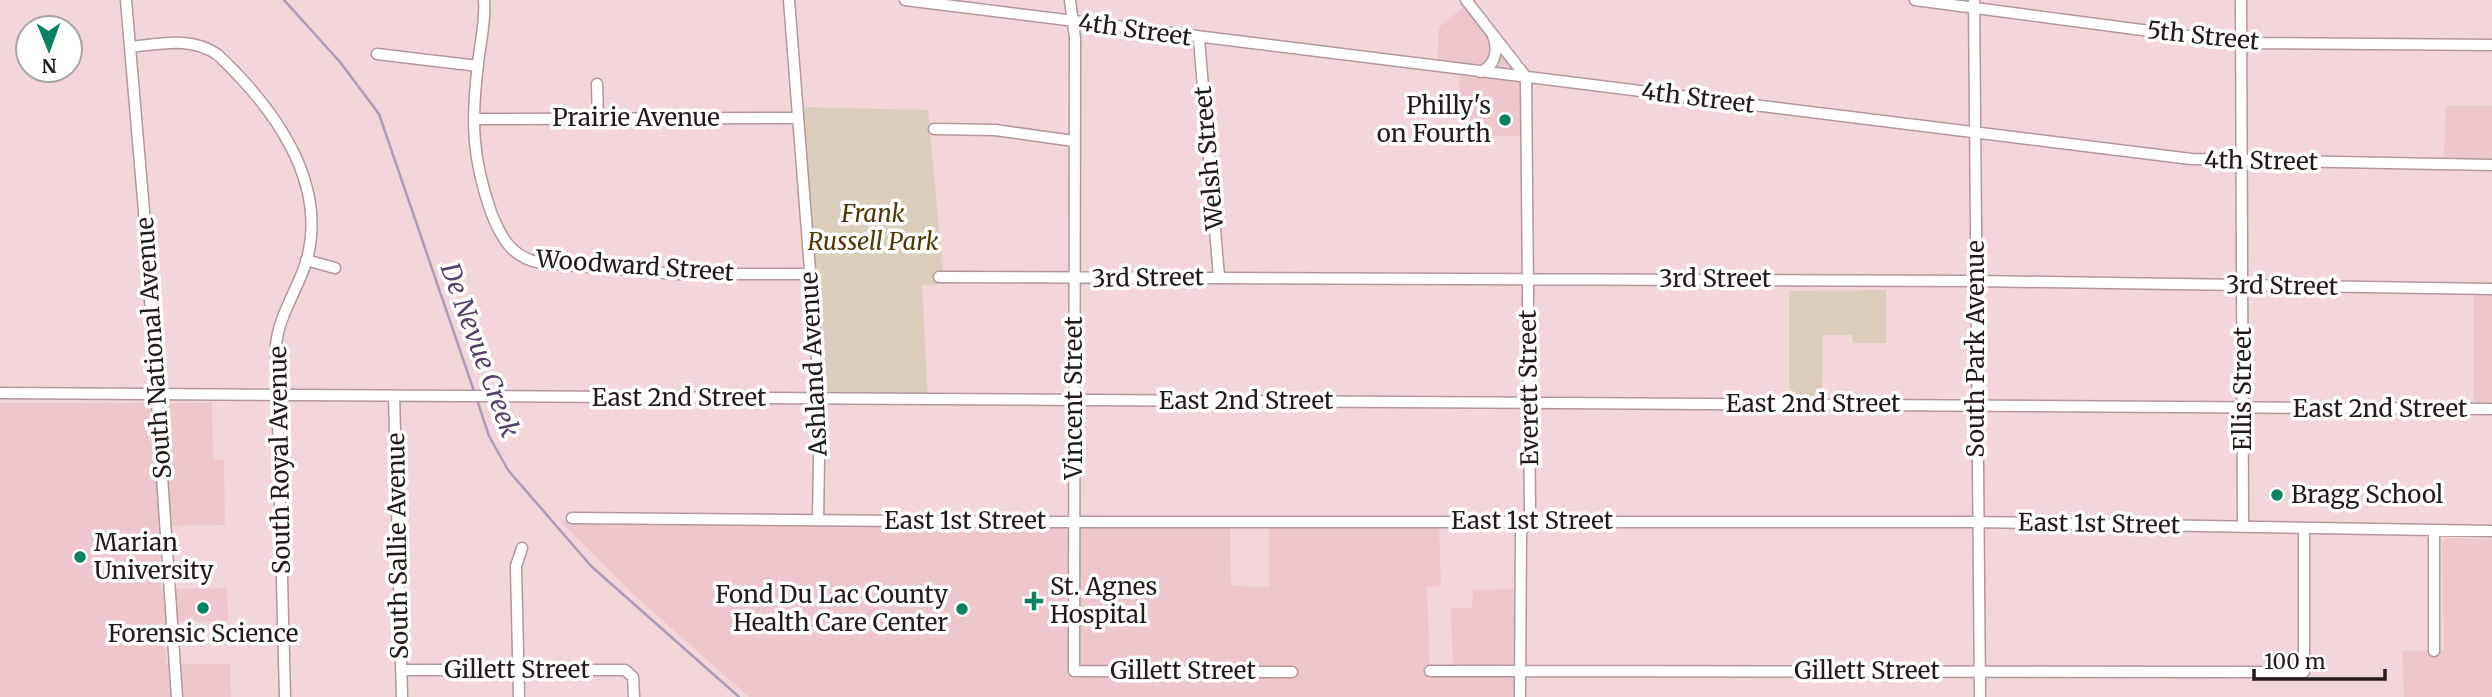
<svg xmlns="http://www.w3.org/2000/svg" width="2492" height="697" font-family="Merriweather,serif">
<rect width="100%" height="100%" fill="#f3d6d9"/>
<path fill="#edc7cb" d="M1469 3 1526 77 1527 136H1458L1459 69 1437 66 1439 27Z
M2446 106H2492V158H2444Z
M2474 295H2492V402H2474Z
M0 403H212L213 459 224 460 225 525 158 526 161 589 227 588 228 621 164 622 166 664H230L231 697H0Z
M572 518 1230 522 1231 586 1269 587V522L1439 521 1441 586 1427 587 1430 671H1453L1451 608H1472L1473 590 1520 589V697H749L633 594 561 522Z
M2447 538 2492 539V697H2404L2402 651 2444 650 2442 542Z"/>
<path fill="#dccebc" d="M798 107 928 110 944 284 922 285 928 399H820Z
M1886 290V343H1853L1852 335H1823L1822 396H1789V291Z"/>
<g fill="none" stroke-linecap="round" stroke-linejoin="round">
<path stroke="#ab9cb9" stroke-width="2.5" d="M284 0 340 62 379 114 475 394
M477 400 489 436 508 470 591 566 739 697"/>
<defs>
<path id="minor" d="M126 0 144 211 177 697
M484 0C486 21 480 43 478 64 471 121 472 158 491 212 501 238 512 258 541 263L679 274H811
M789 0 820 399 818 520
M905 0 2191 159 2492 165
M1070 0 1075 38 1074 671 1292 672
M1466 0 1526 77 1530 512 1521 533 1520 697
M1915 0 2241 43 2492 45
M1974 0 1980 697
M2241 0 2243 527
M1199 39 1219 277
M130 47C160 44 192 36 218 55 272 106 328 180 307 259 299 288 279 314 276 345L285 697
M377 54 478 66
M1480 72C1495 66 1499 51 1493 36
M597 84 598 118
M474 119 798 118
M934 129 995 130 1074 141
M306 260 335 268
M939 277 1976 281 2492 289
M0 393 2492 409
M394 396 402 697
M572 518 1018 522H1978L2492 531
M2434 651V530
M401 670H625L633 677 634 697
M1430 671 2304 672V528
M519 697 516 566 522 548"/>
</defs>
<use href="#minor" stroke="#b3979a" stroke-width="13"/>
<use href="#minor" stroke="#fff" stroke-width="10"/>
</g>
<g fill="#088261" stroke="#fff" stroke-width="2.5">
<circle cx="1505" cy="120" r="7"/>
<circle cx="2277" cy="495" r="7"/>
<circle cx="80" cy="557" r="7"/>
<path d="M1030.5 590.5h7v7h7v7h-7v7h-7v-7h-7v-7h7z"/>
<circle cx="203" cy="608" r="7"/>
<circle cx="962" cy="609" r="7"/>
</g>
<g text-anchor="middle" stroke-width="7" stroke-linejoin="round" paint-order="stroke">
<g font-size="24" fill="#241a1b" stroke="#fff">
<text transform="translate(1135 30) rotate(8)" y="8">4th Street</text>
<text transform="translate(2203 36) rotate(6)" y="8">5th Street</text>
<text transform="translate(1698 98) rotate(7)" y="8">4th Street</text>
<text x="636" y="126">Prairie Avenue</text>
<text transform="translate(1209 158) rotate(-95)" y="8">Welsh Street</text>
<text transform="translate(2261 161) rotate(1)" y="8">4th Street</text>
<text transform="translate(635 266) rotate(4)" y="8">Woodward Street</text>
<text transform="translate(1148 278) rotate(-1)" y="8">3rd Street</text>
<text x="1715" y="287">3rd Street</text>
<text transform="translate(2282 286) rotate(1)" y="8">3rd Street</text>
<text transform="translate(154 348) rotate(-94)" y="8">South National Avenue</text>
<text transform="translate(1976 349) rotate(-90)" y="8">South Park Avenue</text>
<text transform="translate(814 364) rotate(-93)" y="8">Ashland Avenue</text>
<text transform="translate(1529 388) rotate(-91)" y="8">Everett Street</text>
<text transform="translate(2243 389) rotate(-90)" y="8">Ellis Street</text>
<text x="679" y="406">East 2nd Street</text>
<text transform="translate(1074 398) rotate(-90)" y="8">Vincent Street</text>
<text x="1246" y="409">East 2nd Street</text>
<text x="1813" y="412">East 2nd Street</text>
<text x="2380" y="417">East 2nd Street</text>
<text transform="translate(280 460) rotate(-91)" y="8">South Royal Avenue</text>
<text x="965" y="529">East 1st Street</text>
<text x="1532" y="529">East 1st Street</text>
<text transform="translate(2099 524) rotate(1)" y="8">East 1st Street</text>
<text transform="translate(398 546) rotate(-91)" y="8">South Sallie Avenue</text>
<text x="517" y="678">Gillett Street</text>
<text x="1183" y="679">Gillett Street</text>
<text x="1867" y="679">Gillett Street</text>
</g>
<g font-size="24" fill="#241a1b" stroke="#fff" text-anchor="start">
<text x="1491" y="114" text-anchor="end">Philly's<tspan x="1491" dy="28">on Fourth</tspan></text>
<text x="2291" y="503">Bragg School</text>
<text x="94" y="551">Marian<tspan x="94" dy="28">University</tspan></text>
<text x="1050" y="595">St. Agnes<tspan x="1050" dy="28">Hospital</tspan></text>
<text x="948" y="603" text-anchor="end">Fond Du Lac County<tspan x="948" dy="28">Health Care Center</tspan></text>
<text x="203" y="642" text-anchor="middle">Forensic Science</text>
</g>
<g font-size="24" font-style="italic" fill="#543603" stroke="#fff">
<text x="873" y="222">Frank<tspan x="873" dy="28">Russell Park</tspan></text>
</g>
<g font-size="26" font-style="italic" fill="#563f69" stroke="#fff">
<text transform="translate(480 350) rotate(70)" y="9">De Nevue Creek</text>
</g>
</g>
<g transform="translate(49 49) rotate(179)"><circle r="33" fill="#ffffff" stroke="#a7a3a4" stroke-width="2"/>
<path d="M0-5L12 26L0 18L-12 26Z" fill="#088261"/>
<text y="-10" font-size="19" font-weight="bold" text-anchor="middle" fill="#241a1b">N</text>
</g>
<path d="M2254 669v10h131v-10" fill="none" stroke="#241a1b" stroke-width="3.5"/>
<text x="2264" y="669" font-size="21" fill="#241a1b" stroke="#ffffff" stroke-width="5" paint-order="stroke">100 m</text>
</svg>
